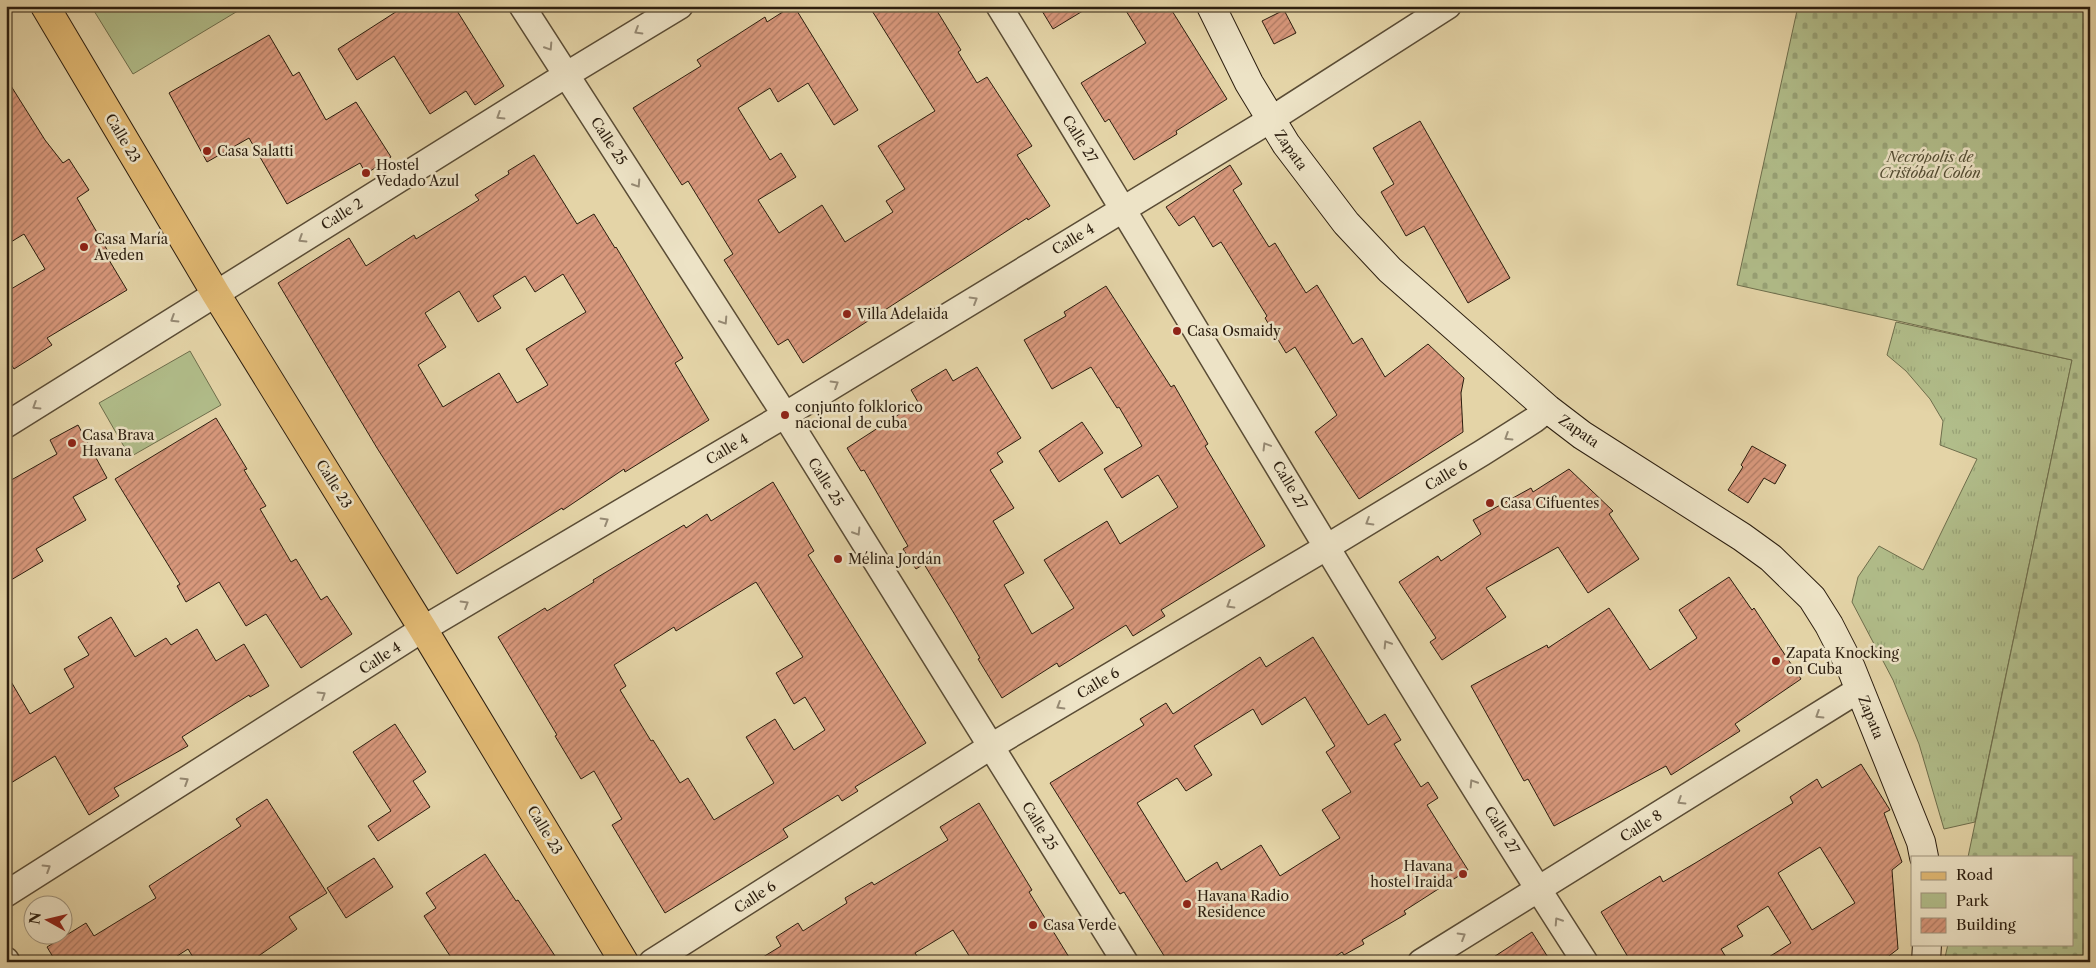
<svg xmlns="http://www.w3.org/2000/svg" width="2096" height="968" font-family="'Libre Caslon Text',serif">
<defs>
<pattern id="grass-tufts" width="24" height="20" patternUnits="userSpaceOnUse" patternTransform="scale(1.25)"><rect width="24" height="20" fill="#b1bd8a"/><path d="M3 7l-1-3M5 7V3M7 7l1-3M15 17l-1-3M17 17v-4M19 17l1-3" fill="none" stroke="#98a276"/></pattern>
<pattern id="cemetery-stones" width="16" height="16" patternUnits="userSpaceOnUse" patternTransform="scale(1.25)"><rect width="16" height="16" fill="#b1bd8a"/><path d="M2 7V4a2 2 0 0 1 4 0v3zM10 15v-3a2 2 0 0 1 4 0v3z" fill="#98a276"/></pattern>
<pattern id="building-hatch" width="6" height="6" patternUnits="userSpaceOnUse" patternTransform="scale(1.25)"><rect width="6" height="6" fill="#d8987c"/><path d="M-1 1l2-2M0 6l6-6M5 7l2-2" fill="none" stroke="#af7b64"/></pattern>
</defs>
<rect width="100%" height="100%" fill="#e4d4a7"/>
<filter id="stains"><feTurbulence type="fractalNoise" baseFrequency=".004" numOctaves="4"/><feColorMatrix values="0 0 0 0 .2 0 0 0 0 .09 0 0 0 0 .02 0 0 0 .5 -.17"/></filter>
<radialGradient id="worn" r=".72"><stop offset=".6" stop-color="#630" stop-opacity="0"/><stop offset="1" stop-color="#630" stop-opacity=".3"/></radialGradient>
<path fill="url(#grass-tufts)" stroke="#6e6e4c" d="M1896 322 2072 360 1975 822 1944 829 1919 744 1893 680 1852 602 1858 577 1879 546 1923 570 1977 459 1940 445 1943 421 1930 399 1906 371 1887 355Z"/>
<path fill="url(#cemetery-stones)" stroke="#6e6e4c" d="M1798 6H2090V962H1944L1948 944H2072V857H1968L2072 360 1737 285Z"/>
<path fill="#b1bd8a" stroke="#6e6e4c" d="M91 6H246L133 74Z
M190 351 221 405 130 457 99 403Z"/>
<path fill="url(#building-hatch)" stroke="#2c1e0f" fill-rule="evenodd" d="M405 6H454L504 86 475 105 466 91 430 114 394 56 357 80 338 49Z
M792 6H794L858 110 834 125 808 83 778 102 770 88 738 108 770 160 781 153 796 177 758 200 779 233 822 205 845 242 893 212 886 201 905 189 878 146 935 111 869 6H934L961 50 958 52 977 83 987 77 1032 146 1017 155 1050 206 1028 220 1027 218 803 363 788 339 778 345 724 260 733 254 688 181 682 185 633 108 701 66 697 60 737 35 765 17 767 22Z
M1039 6H1091L1053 29Z
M1123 6H1169L1227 99 1176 131 1177 134 1134 160 1109 119 1105 122 1081 83 1146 43Z
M1284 10 1296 33 1274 44 1262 21Z
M269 35 293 76 299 72 326 120 356 102 391 157 366 174 360 163 287 204 249 138 207 162 169 93Z
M6 78 45 140 63 163 69 159 89 190 77 198 109 253 106 255 127 290 47 338 52 345 14 369 6 356V292L45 269 24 234 6 245Z
M1420 121 1510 278 1468 303 1424 226 1406 236 1381 192 1394 184 1373 148Z
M534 155 577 224 594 214 615 248 616 247 683 358 675 363 709 420 625 472 624 469 563 510 562 508 457 574 377 448 278 283 349 238 366 266 414 235 416 239 479 200 475 195 509 174 508 171ZM563 274 586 312 526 349 548 385 517 403 499 373 443 407 418 365 446 347 425 313 459 291 478 322 501 308 493 296 525 276 535 292Z
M1230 165 1242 184 1233 190 1269 247 1275 243 1306 293 1317 285 1353 344 1362 338 1385 377 1428 344 1464 378 1461 393 1463 432 1359 499 1315 432 1337 415 1295 347 1286 353 1265 318 1267 316 1221 242 1213 247 1194 216 1179 226 1166 207Z
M1106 286 1171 387 1174 385 1208 444 1205 446 1265 546 1161 610 1165 616 1133 636 1126 625 1059 667 1057 663 1002 698 978 659 980 658 955 615 924 564 916 569 903 549 908 546 864 470 861 471 847 448 918 402 911 390 946 369 953 381 977 367 1021 438 997 453 1003 462 990 470 1014 508 993 521 1024 573 1004 585 1032 634 1074 608 1044 560 1107 521 1120 544 1178 507 1158 475 1122 498 1104 469 1142 446 1119 407 1117 408 1091 367 1052 389 1024 340 1066 316 1064 312Z
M216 418 247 469 244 470 266 506 260 509 291 562 296 559 321 600 327 596 352 634 301 668 266 614 246 626 219 582 186 602 177 586 180 584 115 479Z
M1082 422 1103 453 1059 482 1039 451Z
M78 425 107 478 73 497 86 520 36 549 43 561 6 583V483L57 454 50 440Z
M1752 446 1786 465 1775 484 1764 478 1748 503 1728 490 1743 467 1741 465Z
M1569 469 1613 511 1609 514 1639 559 1588 593 1558 547 1486 588 1506 617 1442 660 1430 642 1436 638 1399 582 1438 556 1441 561 1481 534 1473 520 1531 488 1533 492Z
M773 482 814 551 808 555 926 743 855 787 858 791 842 801 838 795 783 829 788 837 665 913 612 825 622 819 594 771 581 779 555 736 557 735 498 637 545 608 547 611 594 582 593 580 684 525 686 528 707 514 711 521ZM756 582 803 657 776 673 794 704 805 697 825 730 794 750 775 719 746 737 774 783 714 820 688 778 680 783 653 740 651 741 620 690 626 686 614 665 674 627 676 631Z
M1729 577 1752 610 1754 608 1801 679 1735 724 1740 731 1671 775 1666 766 1554 826 1528 779 1524 781 1471 686 1547 645 1548 648 1609 608 1650 670 1697 638 1679 610Z
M111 617 135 657 166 638 171 645 197 629 216 661 244 644 269 686 250 697 249 695 182 737 188 746 114 788 119 796 89 815 55 756 6 786V673L30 714 74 687 64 669 89 655 78 637Z
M1313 637 1368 725 1385 714 1401 740 1394 744 1421 787 1428 782 1438 798 1427 805 1468 870 1404 911 1406 914 1362 940 1364 944 1344 955 1342 952 1327 962H1168L1124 892 1120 894 1050 783 1144 725 1140 719 1166 703 1173 714 1260 657 1266 667ZM1305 697 1335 746 1326 752 1351 792 1322 810 1340 838 1280 876 1261 845 1221 870 1217 862 1186 882 1137 803 1177 778 1186 791 1212 775 1194 746 1253 709 1262 725Z
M395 724 426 772 413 781 430 807 378 841 368 826 391 811 353 752Z
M1861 764 1890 810 1884 813 1902 862 1892 870 1898 949 1881 962H1761L1791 943 1768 906 1737 926 1743 936 1721 949 1729 962H1631L1601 912 1660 876 1663 882 1697 862 1793 803 1790 797 1817 779 1822 788ZM1820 847 1855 903 1812 930 1778 873Z
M267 799 327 893 289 917 297 929 250 962H196L188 949 168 962H56L47 947 86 923 94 936 156 898 149 886 241 826 236 819Z
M979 803 1032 890 1029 892 1072 962H973L953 930 915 953 921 962H755L781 946 776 937 798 923 803 931 847 903 845 898 872 882 874 885 948 840 940 827Z
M485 854 516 901 518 900 559 962H454L424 916 436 908 426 893Z
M374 858 393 887 346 918 327 888Z
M1532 932 1551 962H1486Z"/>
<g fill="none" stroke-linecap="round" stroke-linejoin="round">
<defs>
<path id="street" d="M522 6 785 415 1125 962
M999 6C1195 324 1382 648 1585 962
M6 425 566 75 680 6
M6 894 423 629 785 415 1270 120 1448 6
M6 960 7 962
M652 962 990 747 1327 547 1482 453 1534 420 1548 409
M1421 962 1860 689"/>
<path id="secondary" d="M1211 6 1249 83 1286 144 1346 223 1390 270 1548 409 1582 435 1742 537 1771 558 1812 598 1829 625 1851 668 1921 842 1924 857
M1926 962 1927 944"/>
<path id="primary" d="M45 6 216 294 423 629 624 962"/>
</defs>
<use href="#street" stroke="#5a4c35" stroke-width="28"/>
<use href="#secondary" stroke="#2c1e0f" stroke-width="30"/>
<use href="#primary" stroke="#2c1e0f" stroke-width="30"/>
<use href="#street" stroke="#ede3c6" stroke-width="25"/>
<use href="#secondary" stroke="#ede3c6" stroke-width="28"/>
<use href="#primary" stroke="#e2ba74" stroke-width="28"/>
</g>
<defs><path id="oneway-chevron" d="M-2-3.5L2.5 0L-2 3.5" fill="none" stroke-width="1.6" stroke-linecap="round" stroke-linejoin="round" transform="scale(1.25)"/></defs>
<g stroke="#968a74">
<use href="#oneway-chevron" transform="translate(638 31) rotate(149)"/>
<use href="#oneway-chevron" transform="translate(549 47) rotate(57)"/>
<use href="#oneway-chevron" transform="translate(500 116) rotate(148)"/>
<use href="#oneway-chevron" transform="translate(637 184) rotate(57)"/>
<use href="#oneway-chevron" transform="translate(302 239) rotate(148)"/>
<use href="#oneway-chevron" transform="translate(974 300) rotate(-31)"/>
<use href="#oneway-chevron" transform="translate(174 319) rotate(148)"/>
<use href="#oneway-chevron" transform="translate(724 321) rotate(57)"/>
<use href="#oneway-chevron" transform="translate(835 384) rotate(-31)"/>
<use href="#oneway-chevron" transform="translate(36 406) rotate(148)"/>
<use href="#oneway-chevron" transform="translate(1508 437) rotate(148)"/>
<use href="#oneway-chevron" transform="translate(1266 446) rotate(-121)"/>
<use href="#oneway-chevron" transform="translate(605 521) rotate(-31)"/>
<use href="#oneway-chevron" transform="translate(1369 522) rotate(149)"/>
<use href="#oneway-chevron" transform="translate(857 532) rotate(58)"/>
<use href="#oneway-chevron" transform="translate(465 604) rotate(-31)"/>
<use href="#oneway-chevron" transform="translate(1230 605) rotate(149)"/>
<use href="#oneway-chevron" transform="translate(1387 644) rotate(-122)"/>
<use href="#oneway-chevron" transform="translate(322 695) rotate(-32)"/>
<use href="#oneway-chevron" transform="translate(1060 706) rotate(149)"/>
<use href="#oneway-chevron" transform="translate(1819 715) rotate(148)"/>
<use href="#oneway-chevron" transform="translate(185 781) rotate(-32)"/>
<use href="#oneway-chevron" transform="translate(1473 783) rotate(-122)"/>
<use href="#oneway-chevron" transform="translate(1681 801) rotate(148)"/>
<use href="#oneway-chevron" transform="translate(47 868) rotate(-32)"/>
<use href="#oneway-chevron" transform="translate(1558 921) rotate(-123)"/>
<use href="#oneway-chevron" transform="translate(1462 936) rotate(-31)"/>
</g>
<g fill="#8f2418" stroke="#ede3c6" stroke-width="2">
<circle cx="207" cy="151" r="5"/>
<circle cx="366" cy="173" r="5"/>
<circle cx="84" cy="247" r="5"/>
<circle cx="847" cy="314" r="5"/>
<circle cx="1177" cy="331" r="5"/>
<circle cx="785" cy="415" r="5"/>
<circle cx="72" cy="443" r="5"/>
<circle cx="1490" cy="503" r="5"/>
<circle cx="838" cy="559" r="5"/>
<circle cx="1776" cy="661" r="5"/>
<circle cx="1463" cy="874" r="5"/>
<circle cx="1187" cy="904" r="5"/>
<circle cx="1033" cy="925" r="5"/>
</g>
<g text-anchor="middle" stroke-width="5" stroke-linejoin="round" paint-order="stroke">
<g font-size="14" fill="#2c1e0f" stroke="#ede3c6">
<text transform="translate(123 138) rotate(59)" y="5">Calle 23</text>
<text transform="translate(1080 139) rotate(58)" y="5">Calle 27</text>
<text transform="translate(609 141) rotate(57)" y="5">Calle 25</text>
<text transform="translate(1291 150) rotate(55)" y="5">Zapata</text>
<text transform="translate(342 214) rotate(-32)" y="5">Calle 2</text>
<text transform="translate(1073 239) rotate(-31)" y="5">Calle 4</text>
<text transform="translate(1579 431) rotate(35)" y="5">Zapata</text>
<text transform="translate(727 449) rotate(-31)" y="5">Calle 4</text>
<text transform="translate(1446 475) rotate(-31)" y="5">Calle 6</text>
<text transform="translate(826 482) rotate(58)" y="5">Calle 25</text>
<text transform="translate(334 484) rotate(58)" y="5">Calle 23</text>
<text transform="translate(1290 485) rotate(59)" y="5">Calle 27</text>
<text transform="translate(380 658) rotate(-33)" y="5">Calle 4</text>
<text transform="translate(1098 683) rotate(-31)" y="5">Calle 6</text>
<text transform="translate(1871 717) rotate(68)" y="5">Zapata</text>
<text transform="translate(1040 826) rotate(58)" y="5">Calle 25</text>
<text transform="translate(1641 826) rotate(-32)" y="5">Calle 8</text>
<text transform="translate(545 830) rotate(59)" y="5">Calle 23</text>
<text transform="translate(1502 830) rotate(58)" y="5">Calle 27</text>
<text transform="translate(755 897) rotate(-33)" y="5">Calle 6</text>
</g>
<g font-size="14" fill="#2c1e0f" stroke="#ede3c6" text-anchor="start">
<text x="217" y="156">Casa Salatti</text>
<text x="376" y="170">Hostel<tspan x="376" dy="16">Vedado Azul</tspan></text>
<text x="94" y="244">Casa María<tspan x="94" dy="16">Aveden</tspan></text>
<text x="857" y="319">Villa Adelaida</text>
<text x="1187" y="336">Casa Osmaidy</text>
<text x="795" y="412">conjunto folklorico<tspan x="795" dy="16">nacional de cuba</tspan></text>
<text x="82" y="440">Casa Brava<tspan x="82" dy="16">Havana</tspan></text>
<text x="1500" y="508">Casa Cifuentes</text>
<text x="848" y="564">Mélina Jordán</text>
<text x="1786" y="658">Zapata Knocking<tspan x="1786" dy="16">on Cuba</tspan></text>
<text x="1453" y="871" text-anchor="end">Havana<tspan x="1453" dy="16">hostel Iraida</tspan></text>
<text x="1197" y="901">Havana Radio<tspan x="1197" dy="16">Residence</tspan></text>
<text x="1043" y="930">Casa Verde</text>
</g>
<g font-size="14" font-style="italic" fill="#544e34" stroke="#ede3c6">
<text x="1930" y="162">Necrópolis de<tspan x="1930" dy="16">Cristóbal Colón</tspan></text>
</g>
</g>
<rect width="2096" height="968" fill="none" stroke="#e4d4a7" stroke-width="25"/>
<rect x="8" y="8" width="2081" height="953" fill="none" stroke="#2c1e0f" stroke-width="2.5"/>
<rect x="12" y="12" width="2071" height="943" fill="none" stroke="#2c1e0f"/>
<rect x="1911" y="856" width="162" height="90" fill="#ede3c6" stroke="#a0947d"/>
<rect x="1921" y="872" width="25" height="8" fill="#e2ba74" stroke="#a0947d"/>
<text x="1956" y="880" font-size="15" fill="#2c1e0f">Road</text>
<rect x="1921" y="893" width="25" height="15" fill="#b1bd8a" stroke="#a0947d"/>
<text x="1956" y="906" font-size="15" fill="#2c1e0f">Park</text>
<rect x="1921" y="918" width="25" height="15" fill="url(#building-hatch)" stroke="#a0947d"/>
<text x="1956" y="930" font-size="15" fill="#2c1e0f">Building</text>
<g transform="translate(48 920) rotate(278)"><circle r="24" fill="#ede3c6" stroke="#a0947d"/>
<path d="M0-4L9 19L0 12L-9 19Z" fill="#8f2418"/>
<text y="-8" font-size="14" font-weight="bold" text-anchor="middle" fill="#2c1e0f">N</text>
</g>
<rect width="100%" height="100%" filter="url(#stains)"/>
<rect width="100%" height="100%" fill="url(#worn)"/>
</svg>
